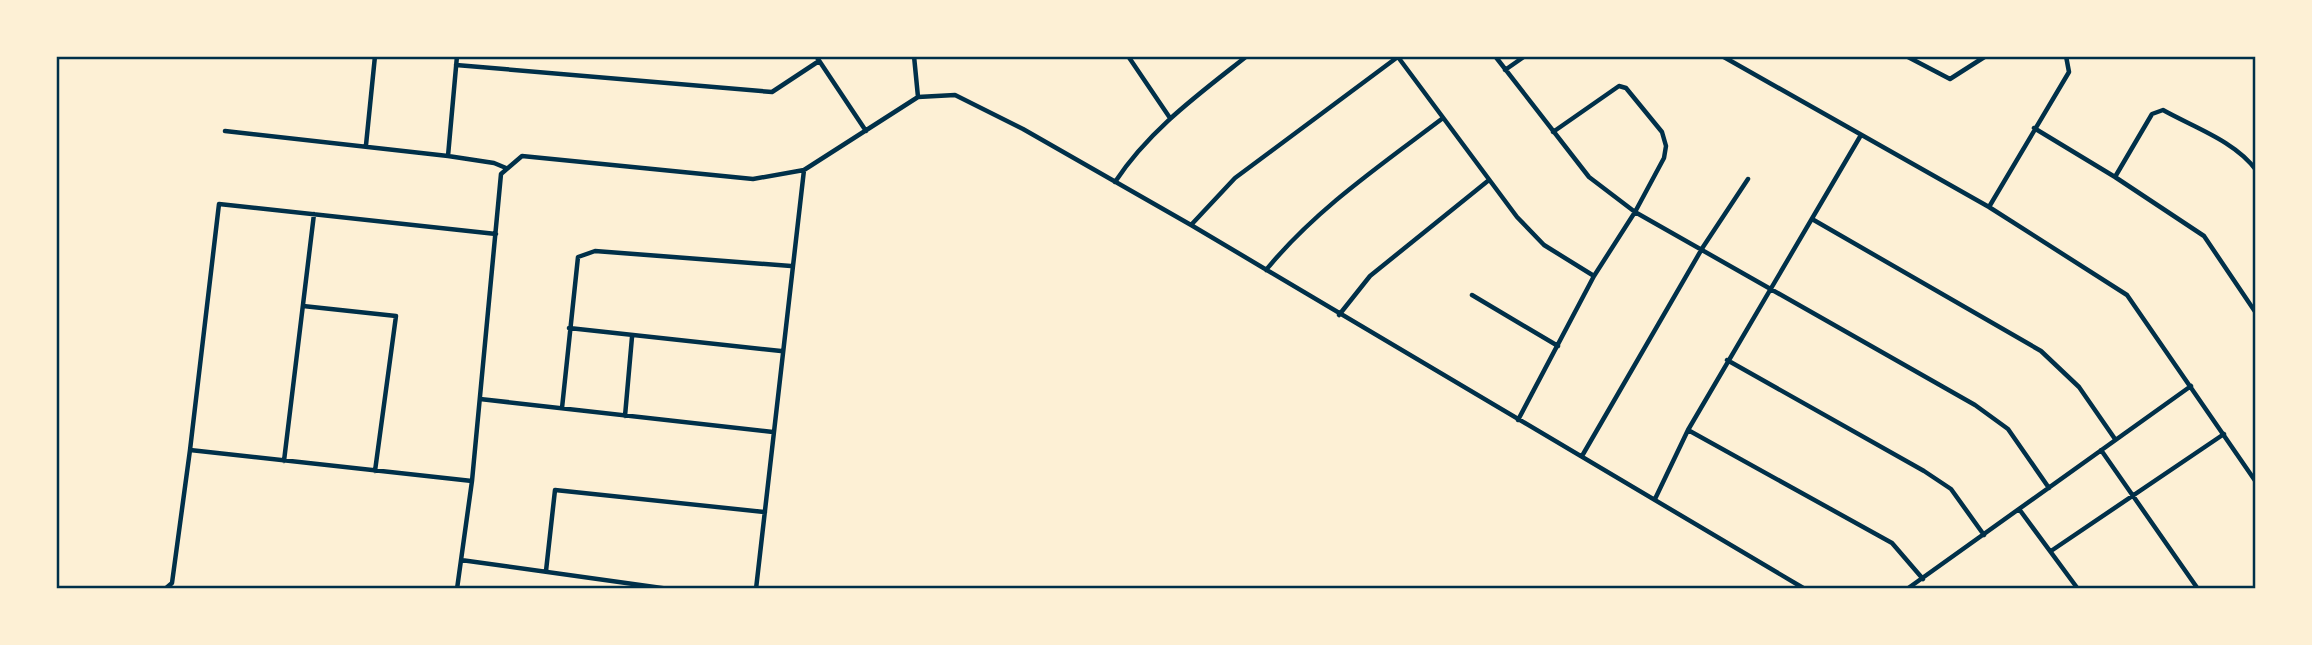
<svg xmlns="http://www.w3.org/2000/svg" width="2312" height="645" font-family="Ubuntu,sans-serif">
<rect width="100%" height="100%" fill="#fdf0d5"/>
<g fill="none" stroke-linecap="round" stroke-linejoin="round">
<path stroke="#003049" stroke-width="4.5" d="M816 56 866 131
M914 56 918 97
M1128 56 1170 118
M1495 56 1589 177 1635 212 1975 405 2008 429 2049 488
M1722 56 1989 207 2127 295 2256 482
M1906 56 1950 79 1986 56
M1398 57 1517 217 1544 245 1594 276
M456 65 772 92 819 61
M1505 70 1525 56
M2034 128 2115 177 2204 236 2256 313
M225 131 448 156 494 163 506 168
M366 145 375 56
M448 156 457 56
M2115 177 2152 114 2163 110C2193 127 2235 141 2256 170
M1115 182C1149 130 1199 94 1247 56
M1989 207 2069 72 2066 56
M1812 219 2041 351 2079 387 2115 439
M1191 225 1235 178 1399 56
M1266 270C1316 209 1381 165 1443 118
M1472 295 1558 346
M303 306 396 316 375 471
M1339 315 1370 276 1489 180
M569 328 781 351
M1727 360 1924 471 1951 489 1984 535
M480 399 773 432
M562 408 578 257 595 251 791 266
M625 416 632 337
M1518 420 1594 276 1635 212 1664 158 1666 146 1662 132 1626 88 1619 86 1553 132
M1688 430 1892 543 1923 579
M2101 450 2198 589
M1582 456 1703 247 1748 179
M284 461 314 214
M472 481 190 450 219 204 496 234
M1655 499 1688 430 1861 135
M2019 509 2078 589
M2051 551 2224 434
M461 560 669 589
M546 571 555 490 765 512
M165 589 172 583 190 450
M457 589 472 481 501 174 522 156 753 179 804 170 918 97 955 95 1023 129 1191 225 1805 589
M756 589 804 170
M1907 589 2191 386"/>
</g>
<rect width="2312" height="645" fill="none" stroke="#fdf0d5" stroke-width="116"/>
<rect x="58" y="58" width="2196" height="529" fill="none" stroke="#003049" stroke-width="2.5"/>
</svg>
